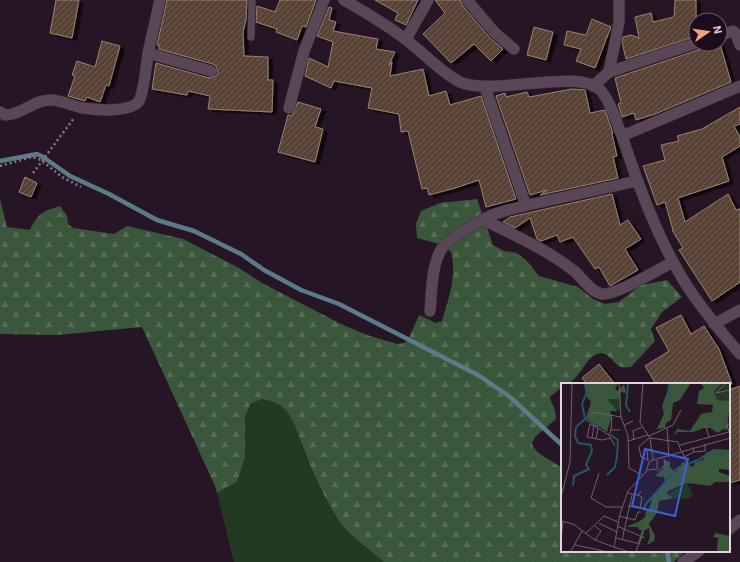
<svg xmlns="http://www.w3.org/2000/svg" width="740" height="562" font-family="'Exo 2',sans-serif">
<defs>
<pattern id="forest-firs" width="22" height="20" patternUnits="userSpaceOnUse"><rect width="22" height="20" fill="#3a573b"/><path d="M5 1l3.5 6h-7zM16 11l3.5 6h-7z" fill="#566e57"/></pattern>
<pattern id="building-hatch" width="6" height="6" patternUnits="userSpaceOnUse"><rect width="6" height="6" fill="#584234"/><path d="M-1 1l2-2M0 6l6-6M5 7l2-2" fill="none" stroke="#705c51"/></pattern>
<filter id="shadow"><feDropShadow dx="4.5" dy="2.5" stdDeviation="0" flood-color="#0009"/></filter>
</defs>
<rect width="100%" height="100%" fill="#261525"/>
<path fill="#223a23" d="M262 399C271 401 280 403 286 411 296 422 298 437 303 450 313 474 325 499 339 521 351 538 369 548 384 562H234L217 493 237 482 245 458V417L250 404Z"/>
<path fill="url(#forest-firs)" d="M0 199 7 227 30 230C39 212 42 212 60 206L67 216 68 224 73 228 114 234 127 226 183 239 239 268 262 283 341 324 367 335 397 344 404 343 409 338 419 315 436 323 442 321C449 297 457 276 451 252L439 244 417 238 416 224 421 211 440 203 477 199 493 245 504 251 517 253 527 261 539 276 578 287 593 299 605 304 619 302 641 285 667 280 682 297 662 312 651 329 655 341 631 367C628 367 624 368 621 367 613 364 607 349 597 354 583 360 579 384 562 384V387L550 397C552 407 556 407 556 419L535 437 532 443C534 454 552 460 562 468V551H685L674 562H384C369 548 351 538 339 521 325 499 313 474 304 450 298 437 296 422 286 411 280 403 271 401 262 399L250 404 245 417V458L237 482 217 493 215 486 142 327 57 335 0 334Z"/>
<g fill="none" stroke-linecap="round" stroke-linejoin="round">
<path stroke="#5c7b88" stroke-width="4.5" d="M0 161 37 154 43 157 70 176 109 194 157 220 194 231 241 254 264 270 301 290 339 304 478 375 510 397 562 445
M667 551 669 562"/>
</g>
<path fill="url(#building-hatch)" stroke="#9a8171" filter="url(#shadow)" d="M56 0H79L72 38 50 33Z
M167 0H247L246 20 243 32 244 56 268 57V80H273L272 112 208 109 210 96 188 91 187 95 152 89 156 63 209 78 216 76 218 73 216 66 213 64 159 49V45H157Z
M280 0H316L306 27 302 26 297 40 276 32 277 29 256 22 257 6 275 12Z
M375 0H418L406 25 395 20 398 13Z
M435 0H460L462 5 490 38 503 49 491 61 474 44 451 63 423 34 445 13Z
M675 0H696V36L626 59 622 42 623 37 631 35 639 38 635 17 651 13 653 22 674 17Z
M329 7 332 8 329 20 336 22 333 31 378 39 376 49 395 52 389 65 392 62 390 76 423 69 429 96 446 91 450 105 481 96 516 199 486 207 479 180 455 188 429 195 427 188 422 189 408 131 401 132 399 114 368 108 372 88 334 81 331 88 305 76 309 58 328 67 333 42 317 36Z
M592 19 611 27 595 68 576 61 581 49 564 45 567 31 586 35Z
M534 27 553 32 546 60 527 55Z
M102 41 120 46 109 86 106 85 100 102 87 97 85 101 68 96 75 76 72 75 77 61 95 67Z
M716 44H720L731 82 655 114 636 120 634 113 622 117 619 107 618 104 621 103 615 78Z
M572 89 585 90 590 113 605 110 613 133 612 134 617 156 613 157 618 178 540 195 547 190 530 195 496 96 505 93 506 97 527 92 529 97Z
M298 102 321 109 315 127 323 129 315 162 278 152 288 115 292 116Z
M740 107V124L734 126 740 137V146L722 157 729 181 678 198 685 222 728 194 736 210 740 209V282L712 301 679 250 683 248 672 230H673L665 202 657 205 643 166 665 160 661 145 679 141 677 136 702 129Z
M25 177 37 183 31 197 19 192Z
M612 194 620 225 628 220 641 239 625 249 638 270 610 286 599 267 595 269 573 237 560 242 557 235 541 241 537 239 530 218 515 228 503 222 510 217Z
M681 315 691 334 704 326 719 349 732 384H656L645 366 669 351 656 328Z
M599 364 615 384H587L582 378Z
M740 386V480L729 483V390Z"/>
<g fill="none" stroke-linecap="round" stroke-linejoin="round">
<defs>
<path id="service" d="M251 37 252 0"/>
<path id="minor" d="M160 0 148 53 211 71
M467 0 495 33 514 49
M720 35 733 31 736 34 740 45
M406 39 428 0
M609 72 619 22V0
M593 86 609 72 696 43
M485 87 525 203 528 205 637 181
M289 108 304 51 324 0
M0 112 5 115C22 115 33 100 50 100 62 100 72 106 83 108 96 110 130 113 139 101 143 94 147 63 148 53
M484 220C514 235 548 250 574 271 583 278 590 292 602 294 615 296 659 269 673 262
M430 311C432 291 431 266 442 248 447 240 485 217 495 214 506 210 517 208 528 205
M714 324 740 310
M729 529 740 520
M683 562 699 551"/>
<path id="tertiary" d="M344 0C365 12 386 24 405 39 423 52 440 72 460 82 493 97 582 66 602 92 612 104 616 122 622 136L740 86
M622 136C639 187 658 240 687 286 703 310 721 332 740 354"/>
</defs>
<use href="#service" stroke="#3d303c" stroke-width="8"/>
<use href="#minor" stroke="#3d303c" stroke-width="12"/>
<use href="#tertiary" stroke="#3d303c" stroke-width="12"/>
<path stroke="#867885" stroke-width="2.5" stroke-dasharray="2 3" stroke-linecap="butt" d="M0 166 32 157 41 160 62 177 81 187
M33 173 74 118"/>
<use href="#service" stroke="#594657" stroke-width="7"/>
<use href="#minor" stroke="#594657" stroke-width="11"/>
<use href="#tertiary" stroke="#594657" stroke-width="11"/>
</g>
<g transform="translate(561 383)">
<rect width="169" height="169" fill="#261525"/>
<path d="M160 1H169V18H156L153 8ZM57 9 60 10V19L58 29 51 25 46 16H56ZM126 100 132 112 127 116 113 115 106 111Z" fill="#223a23"/>
<path d="M23 1H57L54 6 57 8 63 1 65 10 59 9 57 16H46L56 28H49L51 33 46 49 25 35 30 19 25 13ZM109 1H129L119 17 112 20 110 37 105 40 104 45 96 46 103 31 101 23ZM140 1H160L153 8 156 17 169 18 166 47 162 46 157 50 149 45H143L132 49H117L112 53 116 46 129 48 140 31 151 29 152 22 136 21 138 8 143 5ZM153 66 169 67V87L158 86V89L169 93V99H154L149 103 126 100 107 108 106 111 113 115 98 118 96 130 88 141 94 153 93 158 86 162 89 154 88 145 84 147 79 160 77 159 81 147H78L77 144H65L79 138 84 134 85 127 88 126 92 113 104 98 103 94 94 93 102 86 104 77 109 79V84L115 90 122 79 132 84 134 79 142 77 145 70ZM154 150 169 153V168H156L157 155 152 154Z" fill="#3a573b"/>
<path fill="none" stroke="#245562" stroke-width="2" d="M67 1 65 22 69 29M106 24 108 1M24 36 37 44M46 92 54 84 56 73 57 57 50 52M12 103 13 93 28 86 25 82 31 68 30 62 17 60 14 53 15 44 24 36 21 21 27 6 24 1M83 128 84 122 117 85 139 76 147 70 156 72 169 68"/>
<path fill="none" stroke="#70616f" stroke-width="1" d="M58 1 60 34 63 42M164 1 155 10 169 7M31 29 60 34M72 38 63 42 67 53 68 85 81 92M106 44 108 74M143 44H145L148 54M37 45 29 41 26 54 41 57 50 55M50 47 51 34M88 53 112 42 120 27M31 55 33 42M89 55 117 59 120 68M35 56 37 45 48 52M73 57 72 48 81 44M67 58 87 52M119 62 168 49 166 42 169 41M54 63 48 52 50 47H59M121 68 126 81M133 69 144 68V61M123 74 133 69 132 64M87 77 80 74 78 64 88 55M92 77 169 55M87 78 86 67 90 66M86 87 96 86V77M96 89 104 82 103 76M38 90 30 115 45 124H61M67 110 77 112 80 108M0 114 9 79 11 1M67 123 79 125 81 114 77 112M58 133 74 137 77 129H80M0 138 12 141 34 157 53 164 59 131 67 108 85 89 88 79 92 77 89 55 79 40 82 1M38 140 56 149M56 143 84 155M25 150 43 133 57 139M55 155 79 161M0 157 2 139M34 157 40 148 34 143M61 157 71 112M14 162 43 168M53 164 65 168M10 168 21 148M75 168 81 153"/>
<path fill="#3a62d9" fill-opacity="0.15" stroke="#3a62d9" stroke-width="2" d="M84 66 127 76 114 133 71 123Z"/>
<rect width="169" height="169" fill="none" stroke="#e0d4df" stroke-width="2"/>
</g>
<g transform="translate(708 32) rotate(77)"><circle r="19" fill="#1d0c1c" stroke="#6b5c6a"/>
<path d="M0-3L7 15L0 10L-7 15Z" fill="#f1a17c"/>
<text y="-6" font-size="11" font-weight="bold" text-anchor="middle" fill="#e0d4df">N</text>
</g>
</svg>
